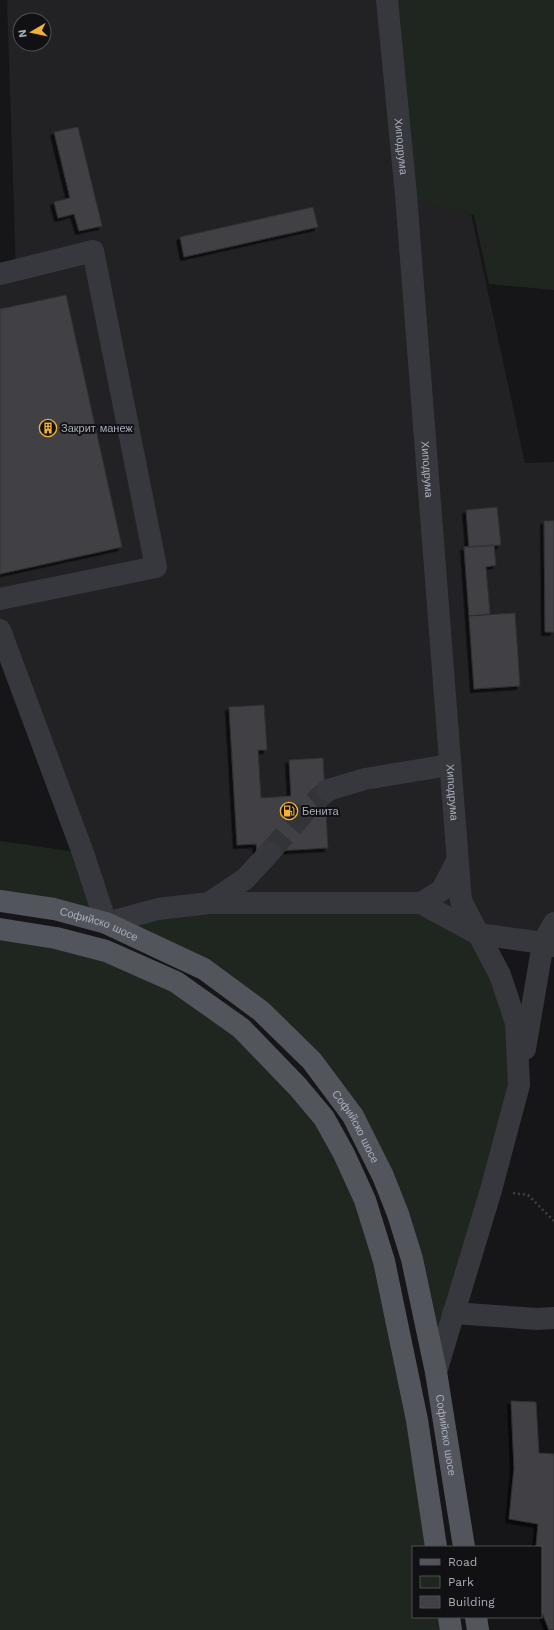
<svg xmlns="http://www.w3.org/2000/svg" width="554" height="1630" font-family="'Work Sans',sans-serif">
<defs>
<filter id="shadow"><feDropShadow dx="-3.5" dy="3.5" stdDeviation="0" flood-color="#0009"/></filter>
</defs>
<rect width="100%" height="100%" fill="#161618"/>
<path fill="#222225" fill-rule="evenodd" d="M7 0H387L406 195 471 214 525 463 554 462V944L106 923 0 630V274L16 270ZM20 20H44V44H20Z"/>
<path fill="#1e261f" d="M387 0H554V290L489 284 474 215 405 197Z
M0 841 83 853 106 923 158 909 421 903 478 934 500 975 519 1085 436 1372 370 1147 261 1011 144 940 0 901Z
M0 929 176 982 298 1087 365 1200 436 1547H413V1617H449L451 1630H0Z"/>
<path fill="#404145" stroke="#303034" filter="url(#shadow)" d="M78 127 102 226 79 231 74 214 58 218 54 202 70 198 54 132Z
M313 207 318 227 184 257 180 237Z
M66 295 122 547 0 574V309Z
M497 507 501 545 469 547 466 510Z
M544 521H554V632H545Z
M494 545 496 565 486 567 490 614 469 616 464 547Z
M515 613 520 686 474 689 469 616Z
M264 705 267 750H258L261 798 291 796 289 760 323 758 328 848 257 852 256 844 237 845 229 707Z
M511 1401 536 1402 539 1453 554 1454V1630H549L541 1610V1547H536L538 1524 509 1519 514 1468Z"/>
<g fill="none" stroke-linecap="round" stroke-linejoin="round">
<path stroke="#333438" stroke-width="22" stroke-dasharray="22 11" stroke-linecap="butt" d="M270 852 308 808 328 790"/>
<path stroke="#3d3f44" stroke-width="2.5" stroke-dasharray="2 3" stroke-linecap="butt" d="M513 1193 528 1195 554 1221"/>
<g stroke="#37383d" stroke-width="22">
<path id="s1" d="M387 0 406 195 461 901 500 975 516 1023 519 1085 491 1190 436 1372"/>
<path d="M0 274 93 251 156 567 0 599"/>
<path d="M0 630 83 853 106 923 158 909 209 903H421L478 934 543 943 525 1049"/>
<path d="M328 790 365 779 449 765"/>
<path d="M209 903 245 879 270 852"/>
<path d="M421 903 442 890 457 861"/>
<path d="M554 923 543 943 554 946"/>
<path d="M453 1313 537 1319 554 1318"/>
</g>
<g stroke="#53555c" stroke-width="22">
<path id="s2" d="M0 901 54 909 106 923 204 969 261 1011 312 1061 353 1116 383 1176 398 1214 412 1259 436 1372 464 1547"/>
<path d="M0 929 56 938 106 951 176 982 241 1028 298 1087 324 1118 344 1154 365 1200 384 1261 417 1420 436 1547"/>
<path d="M449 1617 451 1630"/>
<path d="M476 1617 478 1630"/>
</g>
</g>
<defs>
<symbol id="building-ring" viewBox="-11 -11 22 22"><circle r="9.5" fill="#111113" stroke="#f2b134" stroke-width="1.5"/><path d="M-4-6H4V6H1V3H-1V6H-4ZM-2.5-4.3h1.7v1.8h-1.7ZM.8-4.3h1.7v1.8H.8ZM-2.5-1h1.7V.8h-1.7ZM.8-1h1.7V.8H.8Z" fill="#f2b134"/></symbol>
<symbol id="fuel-ring" viewBox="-11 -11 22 22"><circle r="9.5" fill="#111113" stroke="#f2b134" stroke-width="1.5"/><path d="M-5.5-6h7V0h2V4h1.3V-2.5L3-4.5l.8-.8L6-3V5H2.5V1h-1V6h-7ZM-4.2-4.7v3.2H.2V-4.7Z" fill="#f2b134"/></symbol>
</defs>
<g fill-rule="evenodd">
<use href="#building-ring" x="38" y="418" width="20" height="20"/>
<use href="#fuel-ring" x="279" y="801" width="20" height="20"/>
</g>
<g text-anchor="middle" stroke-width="4" stroke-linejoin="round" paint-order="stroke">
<g font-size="11" fill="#a8adb8" stroke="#111113">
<text dy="4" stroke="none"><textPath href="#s1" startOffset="147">Хиподрума</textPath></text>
<text dy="4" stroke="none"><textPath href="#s1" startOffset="471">Хиподрума</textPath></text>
<text dy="4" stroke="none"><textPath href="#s1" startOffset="795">Хиподрума</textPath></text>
<text dy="4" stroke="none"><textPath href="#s2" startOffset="102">Софийско шосе</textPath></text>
<text dy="4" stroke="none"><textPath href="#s2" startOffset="438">Софийско шосе</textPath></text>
<text dy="4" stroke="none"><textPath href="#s2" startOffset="762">Софийско шосе</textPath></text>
</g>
<g font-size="11" fill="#a8adb8" stroke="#111113" text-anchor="start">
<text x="61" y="432">Закрит манеж</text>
<text x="302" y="815">Бенита</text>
</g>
</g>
<rect x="412" y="1546" width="130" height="72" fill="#111113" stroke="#4d4f55"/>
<rect x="420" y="1559" width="20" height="6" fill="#53555c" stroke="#4d4f55"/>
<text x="448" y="1566" font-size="12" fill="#a8adb8">Road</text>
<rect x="420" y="1576" width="20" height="12" fill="#1e261f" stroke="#4d4f55"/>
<text x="448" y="1586" font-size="12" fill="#a8adb8">Park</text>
<rect x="420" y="1596" width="20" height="12" fill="#404145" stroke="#4d4f55"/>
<text x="448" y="1606" font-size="12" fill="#a8adb8">Building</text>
<g transform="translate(32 32) rotate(261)"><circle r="19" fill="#111113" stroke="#4d4f55"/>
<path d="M0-3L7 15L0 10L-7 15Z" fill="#f2b134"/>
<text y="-6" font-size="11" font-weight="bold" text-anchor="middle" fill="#a8adb8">N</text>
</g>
</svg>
